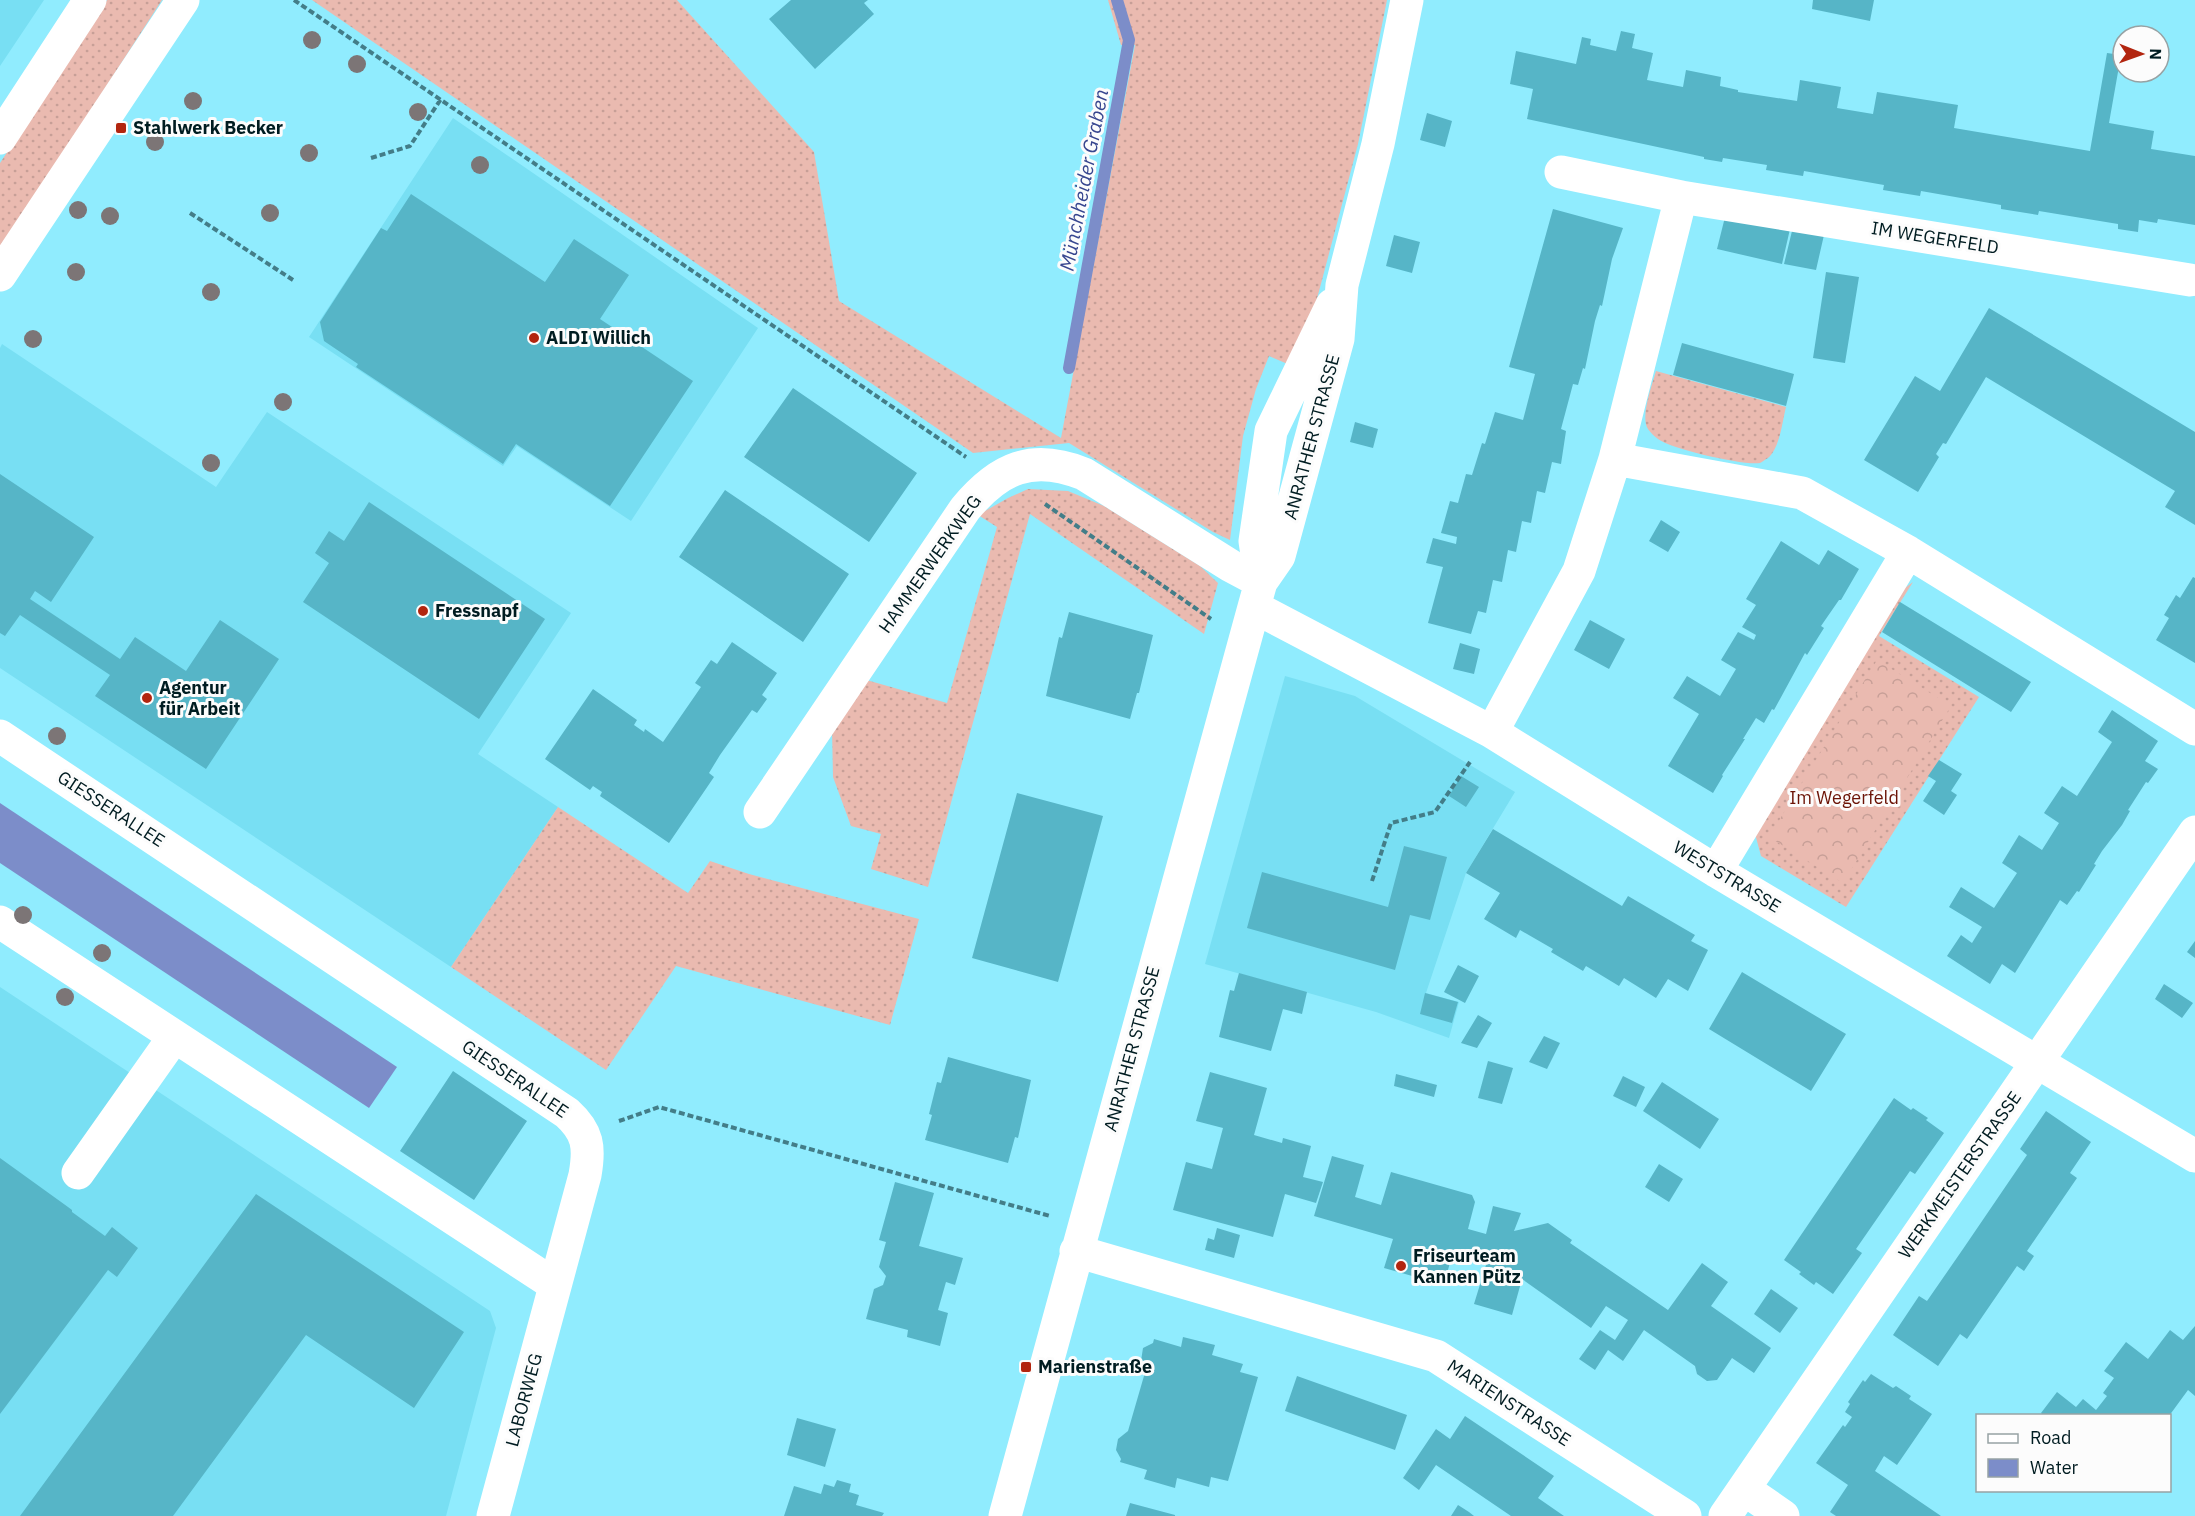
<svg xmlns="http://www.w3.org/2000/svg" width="2195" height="1516" font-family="'IBM Plex Sans',sans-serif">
<defs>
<pattern id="grass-dots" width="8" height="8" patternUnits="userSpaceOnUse" patternTransform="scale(1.5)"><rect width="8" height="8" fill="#eabab0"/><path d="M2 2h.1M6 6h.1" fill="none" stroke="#c79f97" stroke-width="1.8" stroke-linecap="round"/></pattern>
<pattern id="forest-crowns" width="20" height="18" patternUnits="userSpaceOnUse" patternTransform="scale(1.5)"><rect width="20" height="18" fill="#eabab0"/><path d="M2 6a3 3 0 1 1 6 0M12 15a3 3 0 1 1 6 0" fill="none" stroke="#c79f97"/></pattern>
</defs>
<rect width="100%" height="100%" fill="#90ecfe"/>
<path fill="#78dff3" d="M0 0H44L0 66Z
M453 118 758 328 631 521 517 446 503 466 309 337Z
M2 344 216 487 267 412 571 613 478 754 558 807 451 967 0 668V348Z
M1285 676 1355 696 1515 792 1466 873 1426 993 1459 1002 1449 1038 1376 1012 1205 964Z
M0 987 490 1311 496 1328 446 1516H0Z"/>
<path fill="url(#grass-dots)" d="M107 0H162L0 251V163Z
M312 0H677L814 152 839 301 1061 438 1135 45H1121L1108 0H1387L1358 144 1322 280 1311 321 1290 365 1269 356 1256 389 1243 436 1230 540 1213 532 1069 443 973 453Z
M1656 371 1786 407C1782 423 1780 447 1768 458 1766 459 1762 462 1760 463 1745 466 1671 449 1658 439 1655 437 1650 432 1648 429 1640 417 1652 385 1656 371Z
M1028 489 1068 491 1104 506 1200 566 1218 583 1204 634 1030 514 928 887 871 869 881 834 851 826 833 777 832 729 863 679 947 703 997 527 978 515 1008 498Z
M1913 582 1879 636 1979 697 1846 907 1761 856 1754 830 1897 594Z
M558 807 688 893 710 861 749 874 919 919 890 1025 676 966 606 1070 451 967Z"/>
<path fill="url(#forest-crowns)" d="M1877 660 1951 706 1843 883 1769 837Z"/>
<path fill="#7c8dc9" d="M0 803 397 1067 369 1108 0 863Z"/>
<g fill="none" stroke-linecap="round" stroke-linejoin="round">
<path stroke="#7c8dc9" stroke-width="12" d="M1069 368 1129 40 1117 0"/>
</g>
<path fill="#56b5c7" d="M791 0H868L864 3 874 14 815 69 769 19Z
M1813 0H1874L1870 21 1812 9Z
M1621 31 1635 34 1632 48 1653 53 1647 80 1683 87 1686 70 1721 77 1720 86 1738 90V92L1797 101 1800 80 1841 87 1837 108 1873 114 1877 92 1958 105 1954 128 2090 151 2107 53 2121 55 2109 123 2154 131 2151 149 2195 156V225L2158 219 2157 223 2139 220 2138 232 2118 229V224L2039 211 2038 215 2001 209V205L1921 191 1920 196 1883 190 1884 185 1804 171 1803 176 1766 170 1767 165 1723 158 1722 162 1704 159V157L1527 119 1533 89 1510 84 1516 51 1576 64 1582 37 1591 39 1590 45 1616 51Z
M1427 113 1452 121 1445 147 1420 140Z
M411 194 545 282 574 239 629 275 600 319 693 381 610 506 516 444 503 464 356 367 358 364 324 341 320 322 381 228 387 231Z
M1553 209 1623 228 1612 259 1602 306 1600 305 1595 321 1585 369 1583 368 1578 385 1573 384 1561 429 1566 431 1561 464 1552 462 1545 493 1537 491 1531 523 1522 521 1516 552 1508 550 1502 582 1493 580 1486 613 1478 611 1471 634 1428 623 1443 567 1426 563 1433 538 1456 544 1457 537 1441 533 1450 501 1458 503 1466 474 1472 475 1482 443 1485 444 1495 412 1523 420 1535 374 1509 367Z
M1725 217 1790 229 1782 264 1717 249Z
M1792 231 1824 235 1816 270 1784 264Z
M1394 235 1420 242 1412 273 1386 266Z
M1826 272 1859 277 1845 363 1813 358Z
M1989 308 2195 432V525L2165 507 2175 491 1986 377 1946 444 1943 443 1936 454 1939 457 1918 492 1864 460 1915 376 1940 391Z
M1682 343 1794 374 1786 406 1673 375Z
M793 388 917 473 869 542 744 457Z
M1355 422 1378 429 1373 448 1350 442Z
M0 474 94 537 51 602 35 591 30 599 120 659 135 637 186 671 220 620 279 659 206 769 95 696 110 675 20 615 5 636 0 633Z
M725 490 849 574 803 642 679 557Z
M369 502 545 619 479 719 303 602 329 563 315 553 329 531 344 541Z
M1661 520 1680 532 1668 552 1649 541Z
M1781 541 1819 565 1828 550 1859 569 1841 600H1839L1821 626 1824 628 1807 655 1805 653 1774 710 1772 709 1764 723 1756 718 1743 739H1745L1722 775 1723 776 1713 793 1668 766 1699 714 1673 698 1687 676 1720 696 1736 669 1721 660 1738 632 1754 640 1756 635 1742 627 1756 605 1746 599Z
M2193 577 2195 578V663L2156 640 2169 618 2164 615 2176 595 2180 598Z
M1900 602 2031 682 2011 712 1882 632Z
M1069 612 1153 635 1139 693H1137L1130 719 1046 696 1059 637 1062 638Z
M1590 620 1625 639 1609 669 1574 650Z
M732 642 777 673 762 695 767 699 757 713 752 710 720 755 709 773 714 777 669 843 600 796 602 792 593 786 590 790 545 759 593 689 637 720 634 725 644 732 645 729 663 742 701 687 695 683 711 660 717 664Z
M1460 643 1480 649 1474 674 1453 669Z
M2112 710 2158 741 2145 761 2158 769 2148 783 2146 782 2128 810 2130 811 2122 825 2102 851 2094 864 2096 865 2079 892 2077 891 2067 905 2060 900 2015 973 2002 964 1990 984 1947 956 1961 935 1972 943 1982 927 1949 907 1961 887 1994 908 2017 873 2002 863 2019 835 2042 850 2059 823 2044 813 2062 786 2077 796 2112 742 2098 732Z
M1939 760 1962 774 1951 791 1957 795 1944 815 1923 801 1936 781 1928 776Z
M1461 776 1479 787 1466 807 1449 796Z
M1017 793 1103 816 1058 982 972 958Z
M1493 829 1622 906 1628 896 1695 935 1691 941 1708 950 1688 991 1668 979 1656 998 1624 978 1619 986 1586 966 1583 971 1551 952 1553 949 1520 930 1516 938 1484 919 1500 893 1466 873Z
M1404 846 1447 857 1430 920 1410 915 1395 970 1247 928 1262 872 1388 907Z
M2195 941V958L2187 952Z
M1458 965 1479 976 1465 1003 1444 992Z
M1742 972 1846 1034 1811 1091 1709 1029Z
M1239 973 1307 992 1302 1014 1283 1009 1271 1051 1219 1037 1230 990 1234 991Z
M2164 984 2193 1003 2182 1018 2155 999Z
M1425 993 1458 1002 1452 1023 1420 1014Z
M1478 1015 1492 1023 1477 1048 1461 1043Z
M1544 1036 1560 1043 1547 1069 1529 1062Z
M948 1057 1031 1080 1018 1138 1015 1137 1008 1163 925 1140 932 1115 929 1114 937 1082 941 1083Z
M1488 1061 1513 1068 1502 1104 1478 1098Z
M453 1071 527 1121 474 1200 400 1151Z
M1210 1072 1267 1088 1254 1135 1282 1143 1283 1138 1311 1146 1303 1177 1323 1182 1316 1203 1285 1194 1273 1237 1173 1210 1186 1162 1212 1169 1223 1128 1196 1121Z
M1396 1074 1437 1085 1434 1097 1394 1086Z
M1623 1076 1645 1087 1636 1107 1613 1096Z
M1662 1082 1719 1119 1700 1149 1643 1111Z
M1894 1098 1911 1110 1913 1108 1928 1118 1926 1120 1944 1133 1915 1174 1910 1171 1856 1249 1862 1253 1833 1294 1816 1282 1814 1285 1799 1274 1801 1272 1784 1260Z
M2046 1111 2091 1142 2070 1173 2077 1178 2027 1251 2034 1256 2024 1271 2017 1266 1967 1339 1960 1334 1938 1366 1893 1335 1919 1296 1927 1301 1963 1249 2027 1155 2020 1149Z
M1332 1156 1364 1165 1355 1197 1381 1205 1391 1172 1472 1195 1475 1202 1468 1229 1486 1234 1493 1206 1521 1213 1514 1231 1548 1223 1572 1240 1570 1243 1668 1310 1702 1263 1728 1282 1711 1306 1771 1348 1754 1373 1732 1358 1717 1380 1707 1381 1697 1374 1695 1366 1644 1330 1623 1361 1608 1350 1595 1370 1579 1359 1600 1330 1615 1340 1628 1320 1606 1306 1591 1328 1522 1279 1512 1315 1474 1304 1486 1265 1452 1255 1444 1285 1384 1268 1393 1239 1314 1216Z
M0 1158 68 1207 72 1210V1212L105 1236 112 1227 138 1248 117 1277 108 1270 0 1414Z
M1659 1164 1683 1179 1669 1202 1645 1187Z
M895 1182 934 1193 919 1246 963 1258 955 1285 946 1282 938 1310 948 1313 940 1346 907 1337 908 1330 866 1319 874 1289 883 1285 886 1276 879 1267 886 1242 879 1240Z
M256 1194 464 1332 414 1408 306 1335 173 1516H20Z
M1217 1228 1240 1235 1234 1258 1205 1250 1208 1238 1214 1240Z
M1771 1289 1798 1308 1780 1333 1754 1314Z
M2195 1326V1396L2188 1390 2169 1416H2044L2041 1413 2057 1392 2076 1407 2083 1399 2096 1410 2107 1396 2103 1393 2114 1378 2104 1371 2126 1342 2148 1359 2170 1330 2183 1340Z
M1183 1337 1215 1345 1212 1355 1243 1364 1240 1372 1258 1377 1228 1481 1211 1477 1209 1487 1177 1478 1175 1488 1144 1479 1147 1470 1120 1462 1121 1459 1116 1450 1118 1439 1128 1431 1146 1369 1141 1361 1143 1348 1153 1343 1154 1339 1181 1347Z
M1871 1374 1893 1388 1896 1386 1911 1396 1909 1399 1932 1414 1897 1465 1884 1456 1875 1471 1941 1516H1836L1830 1512 1848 1485 1816 1463 1843 1425 1845 1427 1852 1417 1845 1412 1850 1404 1848 1402 1863 1380 1865 1382Z
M1297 1376 1407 1415 1395 1450 1285 1411Z
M1465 1416 1554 1476 1538 1498 1564 1516H1511L1436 1465 1419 1490 1403 1478 1436 1429 1450 1439Z
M797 1418 836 1429 825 1467 787 1455Z
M837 1480 851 1484 849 1492 859 1495 856 1505 884 1513 882 1516H784L794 1486 821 1494 824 1484 834 1487Z
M1130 1503 1175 1515V1516H1126Z
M1458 1505 1469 1512 1474 1516H1451Z"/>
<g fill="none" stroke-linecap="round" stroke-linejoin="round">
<path stroke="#437d88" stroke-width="4" stroke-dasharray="6 3" stroke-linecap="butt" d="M294 0 966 457
M371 158 410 146 441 99
M190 213 293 280
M1045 504 1211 619
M1372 881 1391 823 1435 812 1470 762
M619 1121 659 1107 1050 1216"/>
<path stroke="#fff" stroke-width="33" d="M0 138 90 0
M1561 172 1681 197
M0 275 183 0
M1615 459 1681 197 2190 280
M1261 582 1255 541 1271 431 1332 305
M1254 607 1492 732 1716 871 2195 1156
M1492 732 1579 571 1615 459 1802 493 1908 552 2195 729
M0 736 567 1113C588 1132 590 1147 585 1175L493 1516
M760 812 965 509C999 468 1032 453 1084 474L1231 566 1261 582
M1716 871 1908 552
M0 922 555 1285
M78 1173 174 1037
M1076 1251 1436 1356 1685 1516
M1744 1489 1783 1516
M1005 1516 1254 607 1261 582 1279 556 1338 339 1342 285 1378 144 1407 0
M1725 1516 2195 832"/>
</g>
<g fill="#7c7576">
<circle cx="312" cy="40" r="9"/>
<circle cx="357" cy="64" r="9"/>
<circle cx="193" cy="101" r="9"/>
<circle cx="418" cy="112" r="9"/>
<circle cx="155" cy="142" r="9"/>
<circle cx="309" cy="153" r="9"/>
<circle cx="480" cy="165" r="9"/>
<circle cx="78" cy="210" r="9"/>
<circle cx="270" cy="213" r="9"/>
<circle cx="110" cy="216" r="9"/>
<circle cx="76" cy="272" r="9"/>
<circle cx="211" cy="292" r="9"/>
<circle cx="33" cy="339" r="9"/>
<circle cx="283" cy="402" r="9"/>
<circle cx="211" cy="463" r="9"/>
<circle cx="57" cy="736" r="9"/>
<circle cx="23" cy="915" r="9"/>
<circle cx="102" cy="953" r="9"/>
<circle cx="65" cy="997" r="9"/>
</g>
<g fill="#b2250f" stroke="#fcfcfc" stroke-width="2">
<rect x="115" y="122" width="12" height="12" rx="3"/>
<circle cx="534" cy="338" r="6"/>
<circle cx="423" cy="611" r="6"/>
<circle cx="147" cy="698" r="6"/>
<circle cx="1401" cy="1266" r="6"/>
<rect x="1020" y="1361" width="12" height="12" rx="3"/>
</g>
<g text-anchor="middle" stroke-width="6" stroke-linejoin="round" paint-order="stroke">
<g font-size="18" font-weight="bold" fill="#001c21" stroke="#fcfcfc" text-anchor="start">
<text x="133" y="134">Stahlwerk Becker</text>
<text x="546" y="344">ALDI Willich</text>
<text x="435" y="617">Fressnapf</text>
<text x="159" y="694">Agentur<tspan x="159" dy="21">für Arbeit</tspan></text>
<text x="1413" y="1262">Friseurteam<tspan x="1413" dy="21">Kannen Pütz</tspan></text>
<text x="1038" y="1373">Marienstraße</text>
</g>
<g font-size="18" fill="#001c21" stroke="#fcfcfc">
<text transform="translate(1935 238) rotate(9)" y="6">IM WEGERFELD</text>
<text transform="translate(1312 437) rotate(-75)" y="6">ANRATHER STRASSE</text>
<text transform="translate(930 564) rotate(-55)" y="6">HAMMERWERKWEG</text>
<text transform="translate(111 809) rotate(33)" y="6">GIESSERALLEE</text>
<text transform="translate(1727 877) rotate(31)" y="6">WESTSTRASSE</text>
<text transform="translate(1132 1049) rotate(-75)" y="6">ANRATHER STRASSE</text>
<text transform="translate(515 1079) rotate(34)" y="6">GIESSERALLEE</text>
<text transform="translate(1960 1175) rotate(-55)" y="6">WERKMEISTERSTRASSE</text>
<text transform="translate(524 1400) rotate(-75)" y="6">LABORWEG</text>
<text transform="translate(1509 1403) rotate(33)" y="6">MARIENSTRASSE</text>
</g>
<g font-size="18" fill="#6b1306" stroke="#fcfcfc">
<text x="1844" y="804">Im Wegerfeld</text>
</g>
<g font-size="20" font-style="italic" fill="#37468f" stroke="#fcfcfc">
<text transform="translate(1084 180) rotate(-79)" y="7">Münchheider Graben</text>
</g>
</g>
<rect x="1976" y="1414" width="195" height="78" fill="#fcfcfc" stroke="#97a2a4" stroke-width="1.5"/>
<rect x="1988" y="1434" width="30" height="9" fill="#ffffff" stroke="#97a2a4" stroke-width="1.5"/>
<text x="2030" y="1444" font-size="18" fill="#001c21">Road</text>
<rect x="1988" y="1459" width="30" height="18" fill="#7c8dc9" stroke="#97a2a4" stroke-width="1.5"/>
<text x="2030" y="1474" font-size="18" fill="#001c21">Water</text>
<g transform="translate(2141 54) rotate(91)"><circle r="28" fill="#fcfcfc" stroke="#97a2a4" stroke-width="1.5"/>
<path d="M0-4.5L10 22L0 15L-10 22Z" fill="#b2250f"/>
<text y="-9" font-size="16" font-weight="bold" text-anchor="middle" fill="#001c21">N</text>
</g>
</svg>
